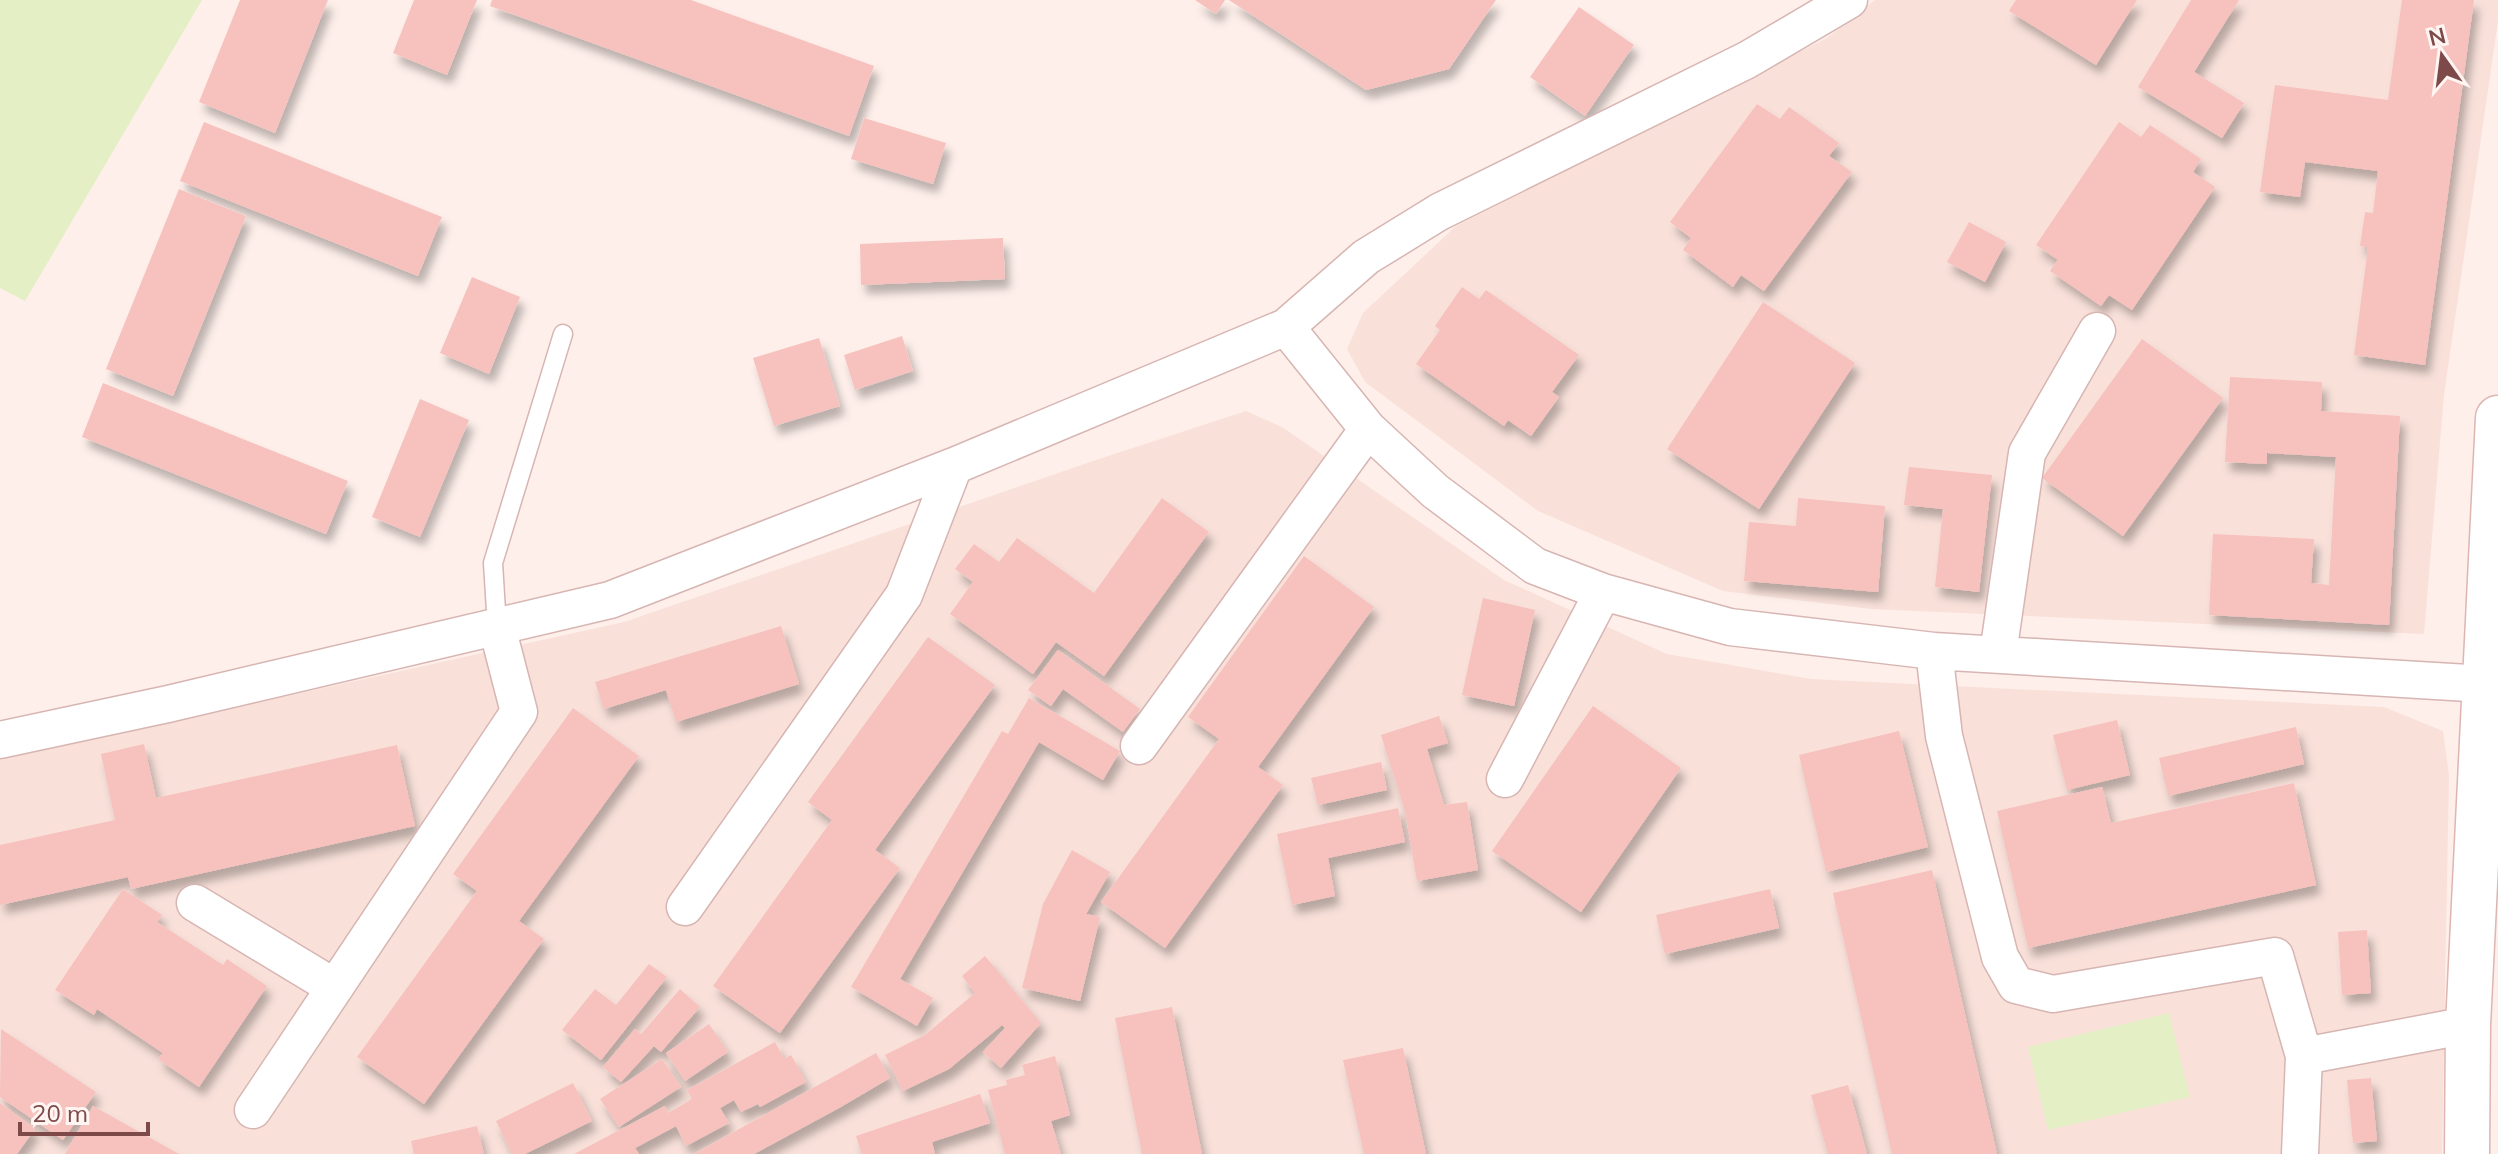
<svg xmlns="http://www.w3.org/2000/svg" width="2498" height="1154" font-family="Mulish,sans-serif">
<defs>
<filter id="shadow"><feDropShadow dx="5" dy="9" stdDeviation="4" flood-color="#0004"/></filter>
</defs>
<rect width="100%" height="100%" fill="#feefea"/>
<path fill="#f9e1da" d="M1875 0H2498V21L2444 395 2424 634 1871 609 1723 591 1538 511 1365 382 1347 349 1363 313 1456 226 1827 38Z
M1246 411 1282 427 1504 580 1667 654 1811 679 2384 707 2443 731 2449 775 2442 1154H0V759L624 622 1099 459Z"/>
<path fill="#e5efc6" d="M0 0H202L25 301 0 288Z
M2169 1013 2190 1097 2048 1130 2028 1047Z"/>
<path fill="#f7c1be" filter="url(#shadow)" d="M240 0H328L275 133 199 102Z
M414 0H477L447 75 393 53Z
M492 0H691L874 66 849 136 490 6Z
M1195 0H1225L1216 14Z
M1229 0H1496L1449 69 1366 90Z
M2016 0H2137L2096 65 2009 11Z
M2191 0H2239L2194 72 2244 103 2222 138 2138 87Z
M2402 0H2474L2425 365 2354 355 2368 247 2360 246 2365 212 2373 213 2378 171 2305 162 2300 197 2260 192 2275 85 2388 100Z
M1579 7 1634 45 1585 116 1530 77Z
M1757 104 1780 119 1789 107 1839 143 1829 156 1852 172 1764 291 1741 275 1733 287 1683 250 1691 238 1670 222Z
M864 118 946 143 933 184 851 159Z
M204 122 442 217 418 276 180 181Z
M2119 122 2141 137 2150 125 2201 159 2193 172 2215 187 2132 310 2109 295 2101 306 2050 271 2058 260 2036 245Z
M179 189 246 216 173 396 106 369Z
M1969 222 2006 242 1985 282 1947 262Z
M1003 238 1005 279 861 285 860 244Z
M472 277 520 297 489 374 440 353Z
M1462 287 1479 299 1486 290 1579 355 1552 392 1559 397 1531 436 1508 420 1504 426 1416 364 1440 330 1435 326Z
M1763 302 1855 363 1759 509 1667 449Z
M902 336 913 371 855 390 844 355Z
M819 338 840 406 774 426 753 358Z
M2142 339 2223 398 2123 536 2042 478Z
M2230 377 2322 382 2321 411 2400 416 2389 625 2209 615 2213 534 2314 539 2311 583 2329 585 2336 457 2267 453V464L2225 462Z
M103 383 348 481 326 534 82 437Z
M420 399 469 420 420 537 372 517Z
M1909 467 1992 475 1979 592 1935 587 1943 509 1904 505Z
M1162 498 1209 532 1104 676 1056 642 1033 674 950 614 973 582 955 569 974 544 999 562 1017 538 1094 593Z
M1798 498 1885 506 1878 592 1744 581 1749 522 1796 526Z
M1304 556 1374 607 1258 767 1283 785 1165 948 1101 902 1219 739 1188 717Z
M1483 598 1535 610 1514 706 1462 695Z
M781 626 799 684 676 722 666 690 604 709 595 682Z
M928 637 995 685 875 850 900 868 780 1033 713 986 832 820 808 802Z
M1058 650 1140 709 1123 732 1063 689 1051 706 1028 690Z
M1029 698 1120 751 1103 780 1039 742 900 979 933 998 917 1026 851 987 1002 731 1008 734Z
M1593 706 1681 768 1581 912 1492 851Z
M573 708 639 756 519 921 544 939 424 1104 357 1057 477 891 453 874Z
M1439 716 1448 743 1427 749 1444 805 1467 802 1478 870 1417 881 1405 811 1381 735Z
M2117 720 2130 775 2067 790 2053 735Z
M2296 727 2304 764 2168 796 2159 758Z
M1899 731 1928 847 1826 872 1799 755Z
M144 744 156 798 397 745 415 826 131 889 128 877 0 905V845L115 820 101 754Z
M1381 762 1387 790 1318 805 1311 778Z
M2294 783 2316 885 2028 948 1997 811 2102 787 2111 823Z
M1398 808 1405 842 1328 858 1335 896 1292 905 1277 834Z
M1072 850 1110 872 1086 914 1100 917 1080 1001 1022 988 1043 904Z
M1932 870 1997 1154H1892L1833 893Z
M123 889 162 915 157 922 223 965 227 959 267 986 199 1087 158 1059 163 1053 97 1009 94 1015 55 990Z
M1770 889 1779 928 1665 954 1656 915Z
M2367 930 2371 993 2342 995 2338 932Z
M985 956 1041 1023 1001 1068 983 1052 1005 1028 1002 1025 949 1069 903 1091 885 1055 925 1035 975 993 962 976Z
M649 964 667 977 601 1060 562 1030 595 989 616 1005Z
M680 989 700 1007 661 1052 654 1046 621 1082 603 1067 635 1029 641 1034Z
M1172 1007 1202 1154H1142L1115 1018Z
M709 1024 728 1052 685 1081 666 1053Z
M1 1029 96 1092 63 1140 0 1097Z
M775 1042 784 1059 791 1055 806 1082 760 1107 758 1104 741 1112 734 1100 720 1108 729 1123 686 1146 676 1126 635 1148 639 1154H574L665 1106 668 1113 692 1099 687 1090Z
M1403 1048 1426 1154H1364L1343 1060Z
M876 1053 890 1078 839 1108 754 1154H694Z
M1055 1056 1070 1115 1051 1121 1061 1154H1005L988 1090 1007 1085 1006 1080 1025 1075 1022 1065Z
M662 1059 681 1087 619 1127 600 1099Z
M2371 1078 2377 1141 2353 1143 2347 1080Z
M573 1083 592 1121 525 1154H512L496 1121Z
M1848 1085 1867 1154H1828L1811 1095Z
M980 1094 990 1123 932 1142 935 1154H862L856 1136Z
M0 1103 35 1129 17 1154H0Z
M93 1106 179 1154H65Z
M477 1126 484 1154H414L411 1141Z"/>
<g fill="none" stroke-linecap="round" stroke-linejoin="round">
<defs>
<path id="lane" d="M497 627 493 563 563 334"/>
<path id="street" d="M1286 327 1366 257 1439 212 1747 60 1849 0
M1934 651 1944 736 2000 957 2016 985 2053 994 2275 956 2304 1056 2300 1154
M1998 654 2027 453 2097 331
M0 740 168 704 610 600 954 466 1286 327 1368 429 1435 491 1535 566 1603 592 1730 627 1934 651 2485 684
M1139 746 1368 429
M1505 779 1603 592
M195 903 334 987
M685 907 904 595 954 466
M2304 1056 2468 1025
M253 1110 519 712 497 627"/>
<path id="secondary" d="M2467 1154 2468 1025 2498 418"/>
</defs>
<use href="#lane" stroke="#d7b5b2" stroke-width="21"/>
<use href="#street" stroke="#d7b5b2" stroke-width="39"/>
<use href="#secondary" stroke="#ddb5b1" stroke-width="47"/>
<use href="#lane" stroke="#fff" stroke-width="18"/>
<use href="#street" stroke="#fff" stroke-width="36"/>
<use href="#secondary" stroke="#fff" stroke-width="44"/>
</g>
<g transform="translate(2442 56) rotate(346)" stroke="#fff5f2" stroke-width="6" paint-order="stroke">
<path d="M0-6L14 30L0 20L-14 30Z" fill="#7d4949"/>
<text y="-12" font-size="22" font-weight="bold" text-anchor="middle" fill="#7d4949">N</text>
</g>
<path d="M20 1122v12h128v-12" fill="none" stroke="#7d4949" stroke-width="4"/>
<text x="32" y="1122" font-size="24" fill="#7d4949" stroke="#fff5f2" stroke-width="6" paint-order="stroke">20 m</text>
</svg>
